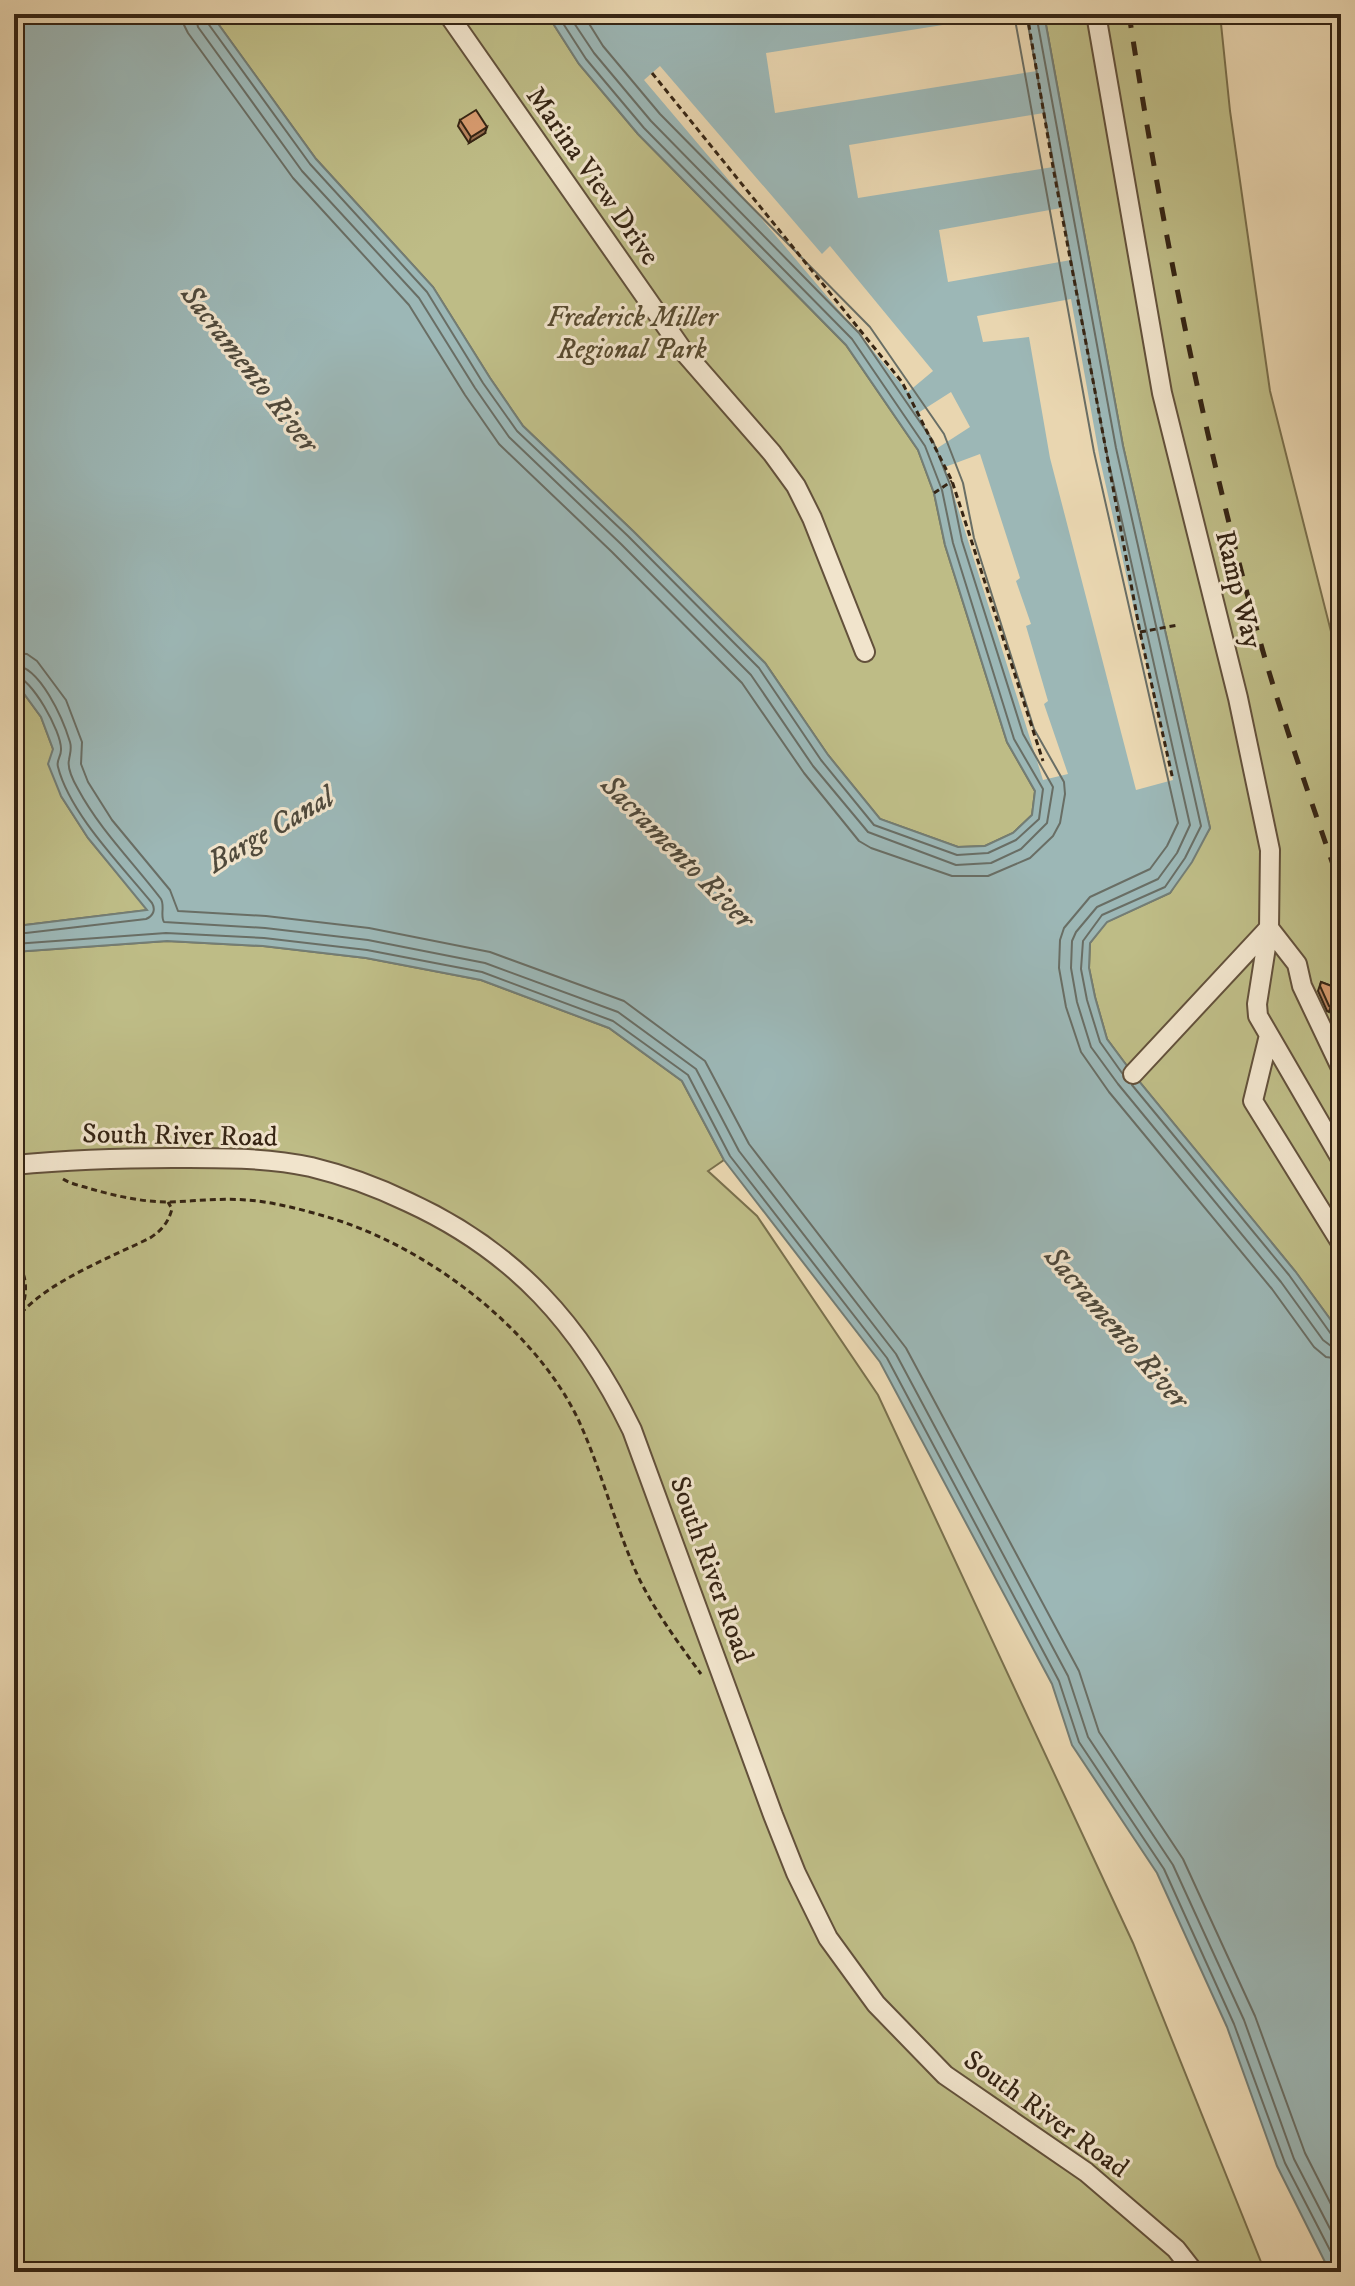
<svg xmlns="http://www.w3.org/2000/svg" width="1355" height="2286" font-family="'IM FELL DW Pica',serif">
<rect width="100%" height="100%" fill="#e9d6b0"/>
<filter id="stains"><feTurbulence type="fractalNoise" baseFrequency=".0025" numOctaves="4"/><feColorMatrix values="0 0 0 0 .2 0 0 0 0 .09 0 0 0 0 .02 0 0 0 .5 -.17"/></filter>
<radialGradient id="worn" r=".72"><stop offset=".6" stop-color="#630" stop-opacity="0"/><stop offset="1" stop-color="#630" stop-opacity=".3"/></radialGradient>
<path fill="#bebc86" stroke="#7a704d" stroke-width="2" d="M211 14H547L579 64 638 134 846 345 918 450 934 493 945 545 1007 742 1035 791 1032 815 1013 833 985 846 958 847 880 819 828 755 765 663 633 531 523 426 490 378 433 287 316 159Z
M1044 14H1220L1230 111 1270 391 1341 671V1334L1295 1271 1133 1074 1107 1039 1095 997 1089 968 1090 943 1106 922 1170 893 1210 828 1123 446Z
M14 680 41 717 53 749 61 796 88 838 148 910 25 925H14Z
M167 941 263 946 366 958 481 980 609 1028 682 1081 724 1160 708 1171 757 1216 878 1395 1133 1943 1265 2272H14V952Z"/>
<path fill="#9cb7b6" stroke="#737d75" stroke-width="2" d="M14 14H211L316 159 433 287 490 378 523 426 633 531 765 663 828 755 880 819 958 847 985 846 1013 833 1032 815 1035 791 1007 742 945 545 934 493 918 450 846 345 638 134 579 64 547 14H1044L1123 446 1210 828 1192 862 1170 893 1107 922 1090 943 1089 968 1095 997 1107 1039 1133 1074 1295 1271 1341 1334V2272H1330L1277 2166 1227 2027 1157 1873 1072 1745 1052 1684 880 1362 724 1160 682 1081 609 1028 481 980 366 958 263 946 167 941 14 952V925H25L147 910 88 838 61 796 48 764 53 749 41 717 14 680Z"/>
<path fill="#e9d6b0" d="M1012 14H1027L1037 71 775 113 766 53Z
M660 66 822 254 830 246 933 371 908 392 644 80Z
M1044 113 1053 167 858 198 849 145Z
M1061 208 1071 260 948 282 939 230Z
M1071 299 1100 460 1173 780 1136 790 1050 458 1029 337 983 342 977 316Z
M951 392 970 427 936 449 918 413Z
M980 454 1020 578 1016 581 1031 624 1026 626 1048 701 1044 704 1068 774 1043 780 945 467Z"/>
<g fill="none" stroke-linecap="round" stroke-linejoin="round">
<path stroke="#696e65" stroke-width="2" d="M183 14 184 25 188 33 293 178 409 305 465 395 499 444 612 552 742 683 804 773 859 841 871 848 952 876H988L1030 858 1053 836 1060 823 1065 794 1064 782 1034 729 974 538 963 483 944 434 870 327 660 114 603 46 583 14
M195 14 198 27 302 171 419 298 475 388 509 437 621 544 751 675 813 766 868 832 956 865 991 863 1021 849 1047 823 1053 787 1023 734 962 541 951 487 933 441 859 333 651 121 594 53 568 14
M205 14 207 22 310 164 427 292 483 383 517 431 628 536 759 668 821 760 874 825 957 855 988 853 1016 840 1039 819 1043 789 1014 739 953 543 942 490 925 446 852 339 644 128 586 59 557 14
M1014 14 1094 452 1178 823 1167 846 1150 869 1090 897 1064 928 1060 940 1059 968 1066 1007 1081 1052 1109 1092 1272 1289 1314 1347 1326 1357 1341 1359
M1026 14 1106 450 1190 825 1177 853 1158 879 1097 907 1076 932 1072 941 1071 968 1077 1002 1091 1047 1118 1084 1281 1282 1323 1340 1331 1346 1341 1347
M1036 14 1116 448 1201 826 1185 858 1165 887 1102 915 1083 941 1081 969 1087 1000 1100 1042 1122 1073
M14 653 27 654 37 661 66 700 82 742 81 764 88 782 112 820 170 890 178 911 266 916 369 928 490 952 624 1001 705 1061 749 1144 906 1348 1079 1671 1099 1732 1183 1859 1255 2016 1305 2153 1341 2224
M14 665C40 666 63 719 70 742 72 749 70 753 69 760 67 768 74 782 78 789 100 830 133 862 161 899 165 906 160 916 164 922L265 928 368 940 485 963 618 1012 696 1069 739 1151 896 1354 1068 1676 1088 1737 1173 1865 1244 2020 1294 2159 1341 2250
M14 675C31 677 62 732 61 750 61 757 56 760 58 767 70 814 122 866 152 903 156 910 153 916 146 919L26 933H14
M14 944 166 933 264 938 367 950 482 972 613 1021 688 1075 730 1156 887 1358 1059 1681 1079 1742 1164 1869 1234 2024 1285 2163 1333 2256 1337 2272
M1132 1085 1289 1275 1331 1334 1341 1337"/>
<defs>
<path id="minor" d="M448 14 684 352 772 453 796 486 812 518 865 652
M1096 14 1162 393 1238 698 1270 850 1269 928 1257 1004 1258 1016 1341 1159
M1269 928 1297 964 1302 986 1341 1068
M1269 1035 1253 1101 1341 1243
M1133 1074 1269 928
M14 1165C66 1160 119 1158 172 1158 218 1158 265 1157 311 1167 344 1175 377 1187 408 1202 515 1251 581 1325 632 1430L773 1815 796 1873 828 1938 876 2004 945 2075 1086 2172 1176 2249 1194 2272"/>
</defs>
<use href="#minor" stroke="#63513b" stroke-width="22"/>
<path stroke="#362514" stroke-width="3" stroke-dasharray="6 4" stroke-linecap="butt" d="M1027 14 1053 167 1140 632 1173 780
M652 73 902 382 952 481 1043 761
M934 493 952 481
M1140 632 1178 625
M63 1179C71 1184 82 1186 91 1189 116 1196 142 1202 169 1202 195 1201 221 1198 247 1200 273 1202 300 1209 324 1216 423 1244 533 1326 578 1419 601 1469 614 1522 636 1572 653 1609 677 1641 701 1674
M14 1257C27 1274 28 1289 22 1309
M21 1313C52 1280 109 1258 150 1238 162 1230 168 1223 172 1209L168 1202"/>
<use href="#minor" stroke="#f1e4cc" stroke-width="18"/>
<path stroke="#362514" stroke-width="5" stroke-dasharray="14 14" stroke-linecap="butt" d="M1129 14C1160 215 1199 415 1252 612 1277 706 1310 797 1341 888"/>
</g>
<path fill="#b8845f" stroke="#362514" stroke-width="2" d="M460 120 485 133 469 143 458 126Z
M1321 982 1337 988 1329 1012 1327 1011 1318 991Z"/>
<path fill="#966c4d" stroke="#362514" stroke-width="2" d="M487 127 485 133 469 143 471 137Z"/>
<path fill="#d69a6e" stroke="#362514" stroke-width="2" d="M476 110 487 127 471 137 460 120Z
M1321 982 1337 988 1331 1007 1329 1006 1320 986Z"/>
<g text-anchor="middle" stroke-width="6" stroke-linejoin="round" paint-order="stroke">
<g font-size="28" fill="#362514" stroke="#f1e4cc">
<text transform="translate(594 175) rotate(55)" y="10">Marina View Drive</text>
<text transform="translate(1240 589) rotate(76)" y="10">Ramp Way</text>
<text transform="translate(180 1134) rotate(1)" y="10">South River Road</text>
<text transform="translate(713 1569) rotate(70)" y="10">South River Road</text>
<text transform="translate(1047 2113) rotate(36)" y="10">South River Road</text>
</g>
<g font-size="28" font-style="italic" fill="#584b30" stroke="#f1e4cc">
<text x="632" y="326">Frederick Miller<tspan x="632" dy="32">Regional Park</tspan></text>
</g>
<g font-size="30" font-style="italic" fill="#504a3c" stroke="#f1e4cc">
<text transform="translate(250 368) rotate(52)" y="10">Sacramento River</text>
<text transform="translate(270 829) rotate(-30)" y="10">Barge Canal</text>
<text transform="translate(678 851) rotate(45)" y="10">Sacramento River</text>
<text transform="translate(1117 1327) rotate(49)" y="10">Sacramento River</text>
</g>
</g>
<rect width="1355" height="2286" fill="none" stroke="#e9d6b0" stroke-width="48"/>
<rect x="16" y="16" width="1323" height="2254" fill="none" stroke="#362514" stroke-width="4"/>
<rect x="24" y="24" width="1307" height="2238" fill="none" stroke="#362514" stroke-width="2"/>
<rect width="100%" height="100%" filter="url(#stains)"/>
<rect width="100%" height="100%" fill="url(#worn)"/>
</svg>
